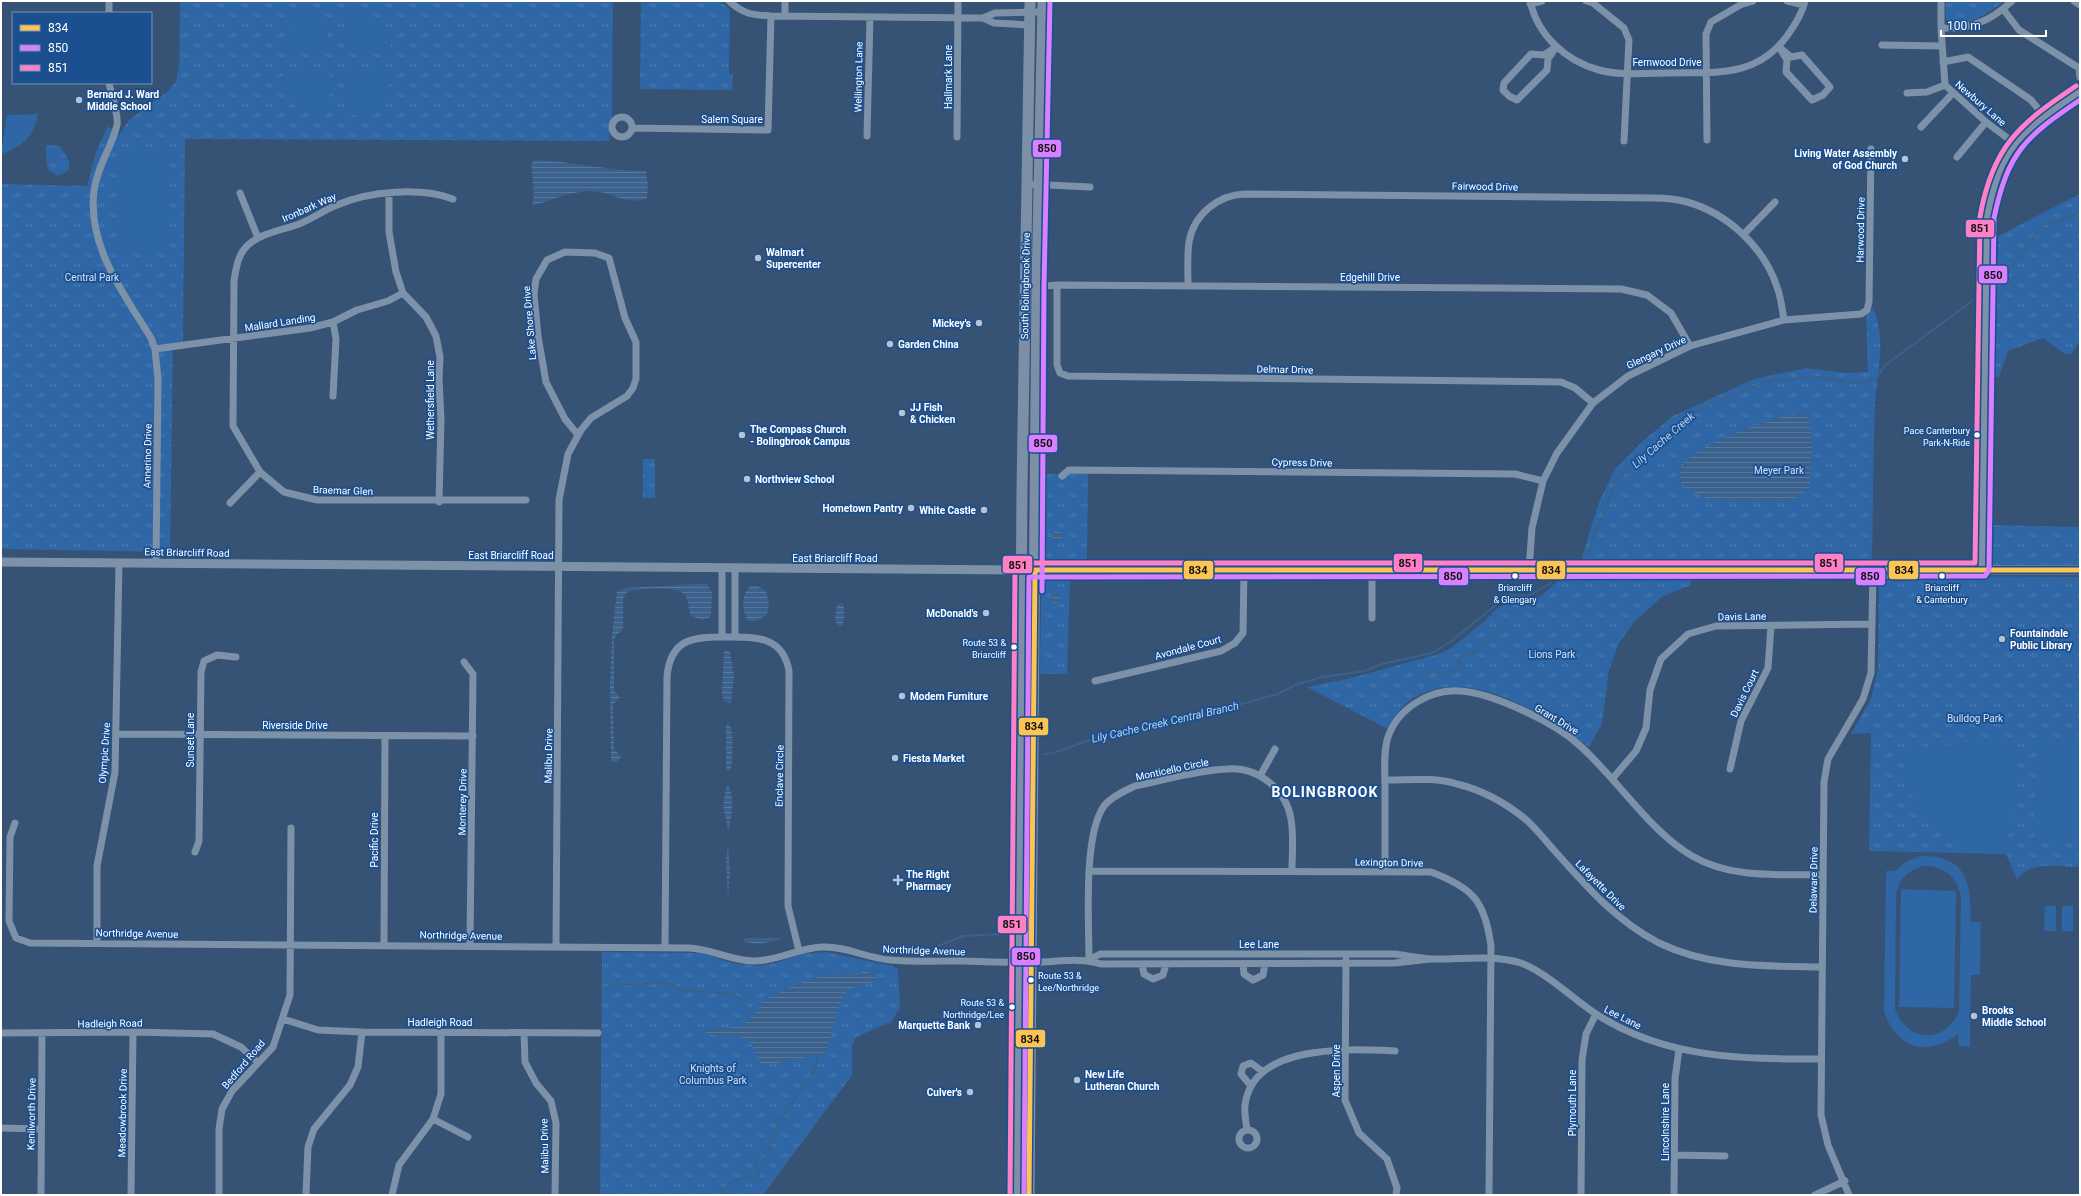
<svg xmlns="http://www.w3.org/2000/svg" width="2081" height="1196" font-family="Roboto,sans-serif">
<defs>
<pattern id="park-tufts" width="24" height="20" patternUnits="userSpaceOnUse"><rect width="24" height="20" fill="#2f66a5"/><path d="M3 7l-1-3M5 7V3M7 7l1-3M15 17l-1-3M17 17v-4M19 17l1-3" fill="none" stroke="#4e7db2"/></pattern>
<pattern id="water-rules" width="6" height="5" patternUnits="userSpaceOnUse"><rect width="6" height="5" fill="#3b618d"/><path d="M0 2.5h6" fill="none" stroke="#58799e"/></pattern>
</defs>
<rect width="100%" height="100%" fill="#365274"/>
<path fill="url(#park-tufts)" d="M180 1H613L612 119 610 122 609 141 185 139 183 342 173 343 170 552 1 549V184L87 186 96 152 108 126 119 135 129 120 168 91 176 81 179 68Z
M641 1H721L730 10 729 74H733L732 90 640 89Z
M1946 1H2004C1995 9 1958 34 1947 20 1944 15 1946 6 1946 1Z
M46 145 60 146 69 161V170L58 176 49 171C46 166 46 151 46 145Z
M2080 194V342L2071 354H2065L2043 338 2008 351 1999 377H1993L1996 353 1998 236Z
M1873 308C1887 342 1877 371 1875 405 1873 458 1873 511 1872 564H1580L1599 502 1615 469 1643 441 1673 416 1754 379 1807 368 1843 373 1868 372 1866 317Z
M643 459H655V498H643Z
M1043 474H1088L1087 560 1070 581 1067 674H1040Z
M1992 525 2080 527V565L1989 566Z
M1563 576H1691V585L1663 596 1634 622 1619 643 1609 670 1602 724 1589 747C1543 713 1463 661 1408 702 1399 709 1393 720 1388 729L1307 687 1347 679 1439 654 1451 648 1485 621 1496 609 1515 599 1541 596Z
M1885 576 2080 577V867C2057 867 2033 860 2017 879L2006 854 1869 851 1871 733 1851 734 1871 699 1878 668 1879 584V581Z
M602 952 701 953 732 963 756 966 775 963 802 954 826 952 892 966 898 969 900 1008 891 1022 856 1037 852 1045V1075L763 1195H600Z"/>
<path fill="#2f66a5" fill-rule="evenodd" d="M348 7C375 11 386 22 391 48L373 54H347L344 51V24Z
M322 8 328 24V49L324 54H298L281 50C285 23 296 12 322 8Z
M374 69 391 74C387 101 375 112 349 116L344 100V75L349 70Z
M300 70H325L330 75 329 100 324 116C297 113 286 102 281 76Z
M38 114C34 137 22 147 1 154L7 115Z
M121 152H169V249H121Z
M1988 742 2010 743 2016 749 2017 779 2006 852C1995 851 1984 850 1973 848 1941 840 1917 811 1907 781 1903 771 1904 758 1903 748Z
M2037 742 2080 743V839L2034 837Z
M1920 856C1967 855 1971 882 1971 922H1981L1980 975H1971L1970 1047 1959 1046 1958 1034C1927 1058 1896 1049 1884 1011L1886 871H1895L1906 862ZM1924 866C1944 866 1956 876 1961 896L1959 1012C1944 1044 1908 1043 1895 1009L1896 894C1900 878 1908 870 1924 866Z
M1901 889 1956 891 1954 1008 1899 1007Z
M2045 906H2056V931H2044Z
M2062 906H2073V931H2062Z"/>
<path fill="url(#water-rules)" d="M535 160C572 161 608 171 646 171L648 185 647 198C628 207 610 191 592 191 571 191 552 200 532 206L534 194 531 164Z
M1797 414 1807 415C1814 434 1811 467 1809 488L1794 500 1734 501 1706 498 1685 489 1680 480C1680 476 1680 469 1683 465 1695 445 1773 417 1797 414Z
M1052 536a5 5 0 1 1 10 0a5 5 0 1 1-10 0Z
M695 584H707L712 592 711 615 709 618 702 620 691 616C688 609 689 601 685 595 679 585 639 589 628 591L623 599V629L614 638V691L620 697 613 705 614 749 621 757 617 762H611L610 684 612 636 617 591 627 588Z
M751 586H757L766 591 769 602 767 615 754 622 747 620C742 610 741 593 751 586Z
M1050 598a5 5 0 1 1 10 0a5 5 0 1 1-10 0Z
M841 603H843C845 611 845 619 842 626H839L835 621 837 605Z
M726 650 730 652 734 676 731 703 724 701 722 693 724 652Z
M728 723C735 730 732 759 731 769L728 771 726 769V726Z
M727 785C735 789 732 822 728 830L723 805Z
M728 845 730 869 728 899 726 860Z
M746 938H779L781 939 760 944 744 942 743 939Z
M865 971 876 976 877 981 848 989C833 1011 835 1032 824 1054L770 1064 760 1063C757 1057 754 1047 750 1042 739 1032 719 1039 706 1033L707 1028 723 1029 742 1025 754 1015 764 1000 797 984 829 974 854 975Z"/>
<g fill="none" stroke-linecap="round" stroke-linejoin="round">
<path stroke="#3b618d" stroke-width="2" d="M2001 279 2029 245 2039 226 2061 221 2080 212
M1588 553 1617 479 1699 409 1769 381 1819 377 1852 383 1869 382 1877 378 1884 366 1972 301
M1425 682 1428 673 1433 670 1441 677 1447 676 1451 671 1462 669V665L1458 659 1465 654H1474L1477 652 1482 640H1488L1494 634 1495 635 1506 626 1507 620
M1044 754 1053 753 1101 736 1142 729 1190 718 1278 694 1295 685 1322 677 1365 671 1382 664 1432 653 1450 642 1502 600 1511 595 1528 596 1551 583
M938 946 963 936 1003 934
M869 974 879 971
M604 988 616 985H643L657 982 671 984 682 990 734 994 754 1015
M720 1195C727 1181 744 1175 759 1179L756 1157 768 1152 780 1121 814 1071 819 1054"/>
<path stroke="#7d92a8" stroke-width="7" d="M729 1C743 14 752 15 771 16L983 18 995 13 1042 12
M1530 1C1538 36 1566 61 1599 70 1620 76 1647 73 1669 73 1716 72 1756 78 1787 36 1795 25 1802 14 1805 1
M1586 1 1593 3 1624 28 1629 40 1624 141
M1787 1 1804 5
M1941 1V28L1945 85 1986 122 2014 143
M2074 1 2080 5
M1530 4 1542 1
M2003 9 2019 30 2079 68 2080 77
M109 13V1
M785 16V1
M983 18 994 23 1030 25
M1941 28C1970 29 1990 22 2012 1
M1882 45 1942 46
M1556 47 1548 59 1547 70 1517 100 1509 96 1503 90 1504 83 1531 54 1544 55Z
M1779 47 1791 57 1802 55 1830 87 1823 95 1812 100 1786 72 1787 60Z
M1943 62 1968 57 2031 100 2044 116
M109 83C111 93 119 116 117 125 112 147 97 166 94 191 87 246 124 294 151 338L155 349 158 379 156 563
M1907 93 1927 92 1945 85
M612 127a10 10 0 1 1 20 0a10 10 0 1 1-20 0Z
M1921 127 1953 93
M632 128 768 130 771 16
M867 136 870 17
M957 137 958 1
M1707 140 1706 34 1711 22 1742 4 1753 1
M1957 157 1986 122
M1027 184 1090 187
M240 193 258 238
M389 193V232L396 272 403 293 426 317 436 336 440 357 439 379 441 419 439 502
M453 199C421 187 369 191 337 205 324 210 312 219 299 224 283 230 261 233 248 245 238 254 236 268 234 281L233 426 260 472 284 492 317 500H526
M1744 234 1775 202
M1057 285V365L1060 373 1068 376 1561 382 1575 388 1593 403
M1188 286C1188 271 1187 256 1189 242 1194 214 1218 195 1245 194L1654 198C1665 198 1676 199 1687 202 1727 213 1764 247 1777 287 1781 297 1782 309 1784 320
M1034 287 1057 285 1621 289 1647 295 1671 313 1690 346
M155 349 310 328 333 322 357 310 388 301 403 293
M333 396 336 339 333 322
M1062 476 1069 470 1515 474 1543 481
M230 503 260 472
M722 568V637
M1372 569V618
M1529 570 1532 528 1543 481 1557 453 1593 403 1628 376 1690 346 1784 320 1861 314 1867 310 1869 302 1871 149
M1982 570 1987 217C1999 146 2022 130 2080 92
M735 637V568
M464 662 473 674 470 945
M1095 681 1221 651 1235 643 1243 633 1244 569
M116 734 473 736
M1730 769 1741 721 1768 668 1771 626
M1260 776 1275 749
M1613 778 1636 751 1646 728 1650 690 1661 659 1688 634 1716 626 1871 624
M1385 780C1409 780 1434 777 1457 784 1482 790 1504 802 1524 818 1535 827 1544 839 1553 849 1585 885 1616 921 1659 943 1711 968 1766 966 1822 967
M15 823 10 837 9 921 16 938 30 943 689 948C712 949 732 961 754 961 778 961 798 948 822 947 846 946 866 958 890 960 914 962 938 961 962 961 989 962 1017 963 1044 962 1063 961 1082 958 1101 964L1395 963 1430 959
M195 852 199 841 201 672 204 661 217 655 236 657
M1090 871 1431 872C1474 888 1485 902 1491 946L1489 1195
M1385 871C1385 844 1385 816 1385 789 1385 772 1383 753 1388 737 1398 708 1430 689 1460 691 1493 693 1553 722 1578 744 1616 777 1650 832 1692 856 1732 879 1778 874 1823 875
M97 943V866L115 772 119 563
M384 944 385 736
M556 946 559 500 568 454 581 430 591 418 627 396 633 388 636 379V342L625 318 609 258 595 253 565 252 547 260 536 279 534 294 538 336 546 382 565 419 578 435
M665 948 667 677C670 638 695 636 727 637 756 637 783 636 789 671L788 906 799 951
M1089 960 1100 954H1395C1407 956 1419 958 1431 959 1460 960 1493 954 1521 963 1546 972 1574 1000 1596 1014 1666 1059 1742 1059 1821 1059
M1089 960C1089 923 1083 835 1104 806 1111 797 1124 791 1135 786 1164 780 1198 770 1228 769 1258 767 1286 789 1291 819 1294 836 1292 854 1292 871
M1346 960 1345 1100 1359 1133 1387 1159 1397 1188 1396 1195
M1142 964 1144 974 1153 979 1163 975 1166 964
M1243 964 1244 974 1253 980 1263 975 1265 964
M283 1019 318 1030 362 1032 598 1033
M1 1033 133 1032 213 1034 241 1047 258 1063
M524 1033 525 1062 536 1083 551 1101 556 1123 555 1195
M1251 1086 1241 1074 1243 1066 1251 1063 1262 1071
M433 1119 468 1137
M1 1128 41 1129
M1239 1139a9 9 0 1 1 18 0a9 9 0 1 1-18 0Z
M1247 1130C1246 1122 1244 1113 1245 1105 1253 1043 1349 1049 1395 1051
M1674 1155 1725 1156
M41 1195 42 1034
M131 1195 133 1032
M219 1195V1129L222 1109 232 1091 273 1047 290 995 291 828
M306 1195 308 1147 314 1129 350 1085 358 1067 362 1032
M392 1195 399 1165 433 1119 441 1094V1032
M1581 1195 1582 1060 1586 1034 1596 1014
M1674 1195 1675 1079 1679 1049
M1815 1195 1845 1181
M1849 1195 1828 1145 1821 1115 1824 782 1828 759 1863 699 1871 673 1873 570"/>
<path stroke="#7d92a8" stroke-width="9" d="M1 562 1022 570H2080"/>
<path stroke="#7d8ea7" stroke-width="11" d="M1017 1195 1022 488 1030 1
M1029 1195 1037 286 1043 1"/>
<defs>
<path id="bus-1" d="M1022 570H2080
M1029 1195 1035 570"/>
<path id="bus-2" d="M1042 591 1044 286 1050 1
M1024 1195 1029 577 1985 576 1989 570 1994 218C2008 152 2025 137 2080 100"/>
<path id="bus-3" d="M1010 1195 1015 570 1017 565 1022 563H1975L1980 217C1992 147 2019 124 2076 86"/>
</defs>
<use href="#bus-1" stroke="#1b4f8f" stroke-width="8"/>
<use href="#bus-2" stroke="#1b4f8f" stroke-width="8"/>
<use href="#bus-3" stroke="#1b4f8f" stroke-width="8"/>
<use href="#bus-1" stroke="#fcc553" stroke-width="5"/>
<use href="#bus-2" stroke="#d880ff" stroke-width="5"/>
<use href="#bus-3" stroke="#ff80c5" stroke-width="5"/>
</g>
<g fill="#b9c2ce" stroke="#1b4f8f" stroke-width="1.5">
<circle cx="79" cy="100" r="4"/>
<circle cx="1905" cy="159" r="4"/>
<circle cx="758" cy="258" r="4"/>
<circle cx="979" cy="323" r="4"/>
<circle cx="890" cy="344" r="4"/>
<circle cx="902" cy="413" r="4"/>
<circle cx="742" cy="435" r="4"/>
<circle cx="747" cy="479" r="4"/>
<circle cx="911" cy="508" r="4"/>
<circle cx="984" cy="510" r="4"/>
<circle cx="986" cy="613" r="4"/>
<circle cx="2002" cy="639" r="4"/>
<circle cx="902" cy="696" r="4"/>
<circle cx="895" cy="758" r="4"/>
<path d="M896 874h4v4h4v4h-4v4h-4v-4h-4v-4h4z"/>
<circle cx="1974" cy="1016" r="4"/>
<circle cx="978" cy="1025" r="4"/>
<circle cx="1077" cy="1080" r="4"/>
<circle cx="970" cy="1092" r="4"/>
</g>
<g fill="#fff" stroke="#1b4f8f" stroke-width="1.5">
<circle cx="1977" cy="435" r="3.5"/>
<circle cx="1515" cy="576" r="3.5"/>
<circle cx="1942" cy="576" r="3.5"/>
<circle cx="1014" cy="647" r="3.5"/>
<circle cx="1031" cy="980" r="3.5"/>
<circle cx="1012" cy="1007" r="3.5"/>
</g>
<g text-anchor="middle" stroke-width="3.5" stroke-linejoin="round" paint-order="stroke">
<g font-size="9" fill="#fff" stroke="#1b4f8f" text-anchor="end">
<text x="1970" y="434">Pace Canterbury<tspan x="1970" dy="12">Park-N-Ride</tspan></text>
<text x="1515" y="591" text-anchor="middle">Briarcliff<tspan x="1515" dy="12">&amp; Glengary</tspan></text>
<text x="1942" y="591" text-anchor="middle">Briarcliff<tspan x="1942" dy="12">&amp; Canterbury</tspan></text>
<text x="1006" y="646">Route 53 &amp;<tspan x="1006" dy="12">Briarcliff</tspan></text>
<text x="1038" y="979" text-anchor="start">Route 53 &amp;<tspan x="1038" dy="12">Lee/Northridge</tspan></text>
<text x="1004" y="1006">Route 53 &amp;<tspan x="1004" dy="12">Northridge/Lee</tspan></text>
</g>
<g font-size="10" fill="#fff" stroke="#1b4f8f">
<text x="1667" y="66">Fernwood Drive</text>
<text transform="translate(858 77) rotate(-89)" y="4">Wellington Lane</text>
<text transform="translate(948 77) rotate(-90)" y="4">Hallmark Lane</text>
<text transform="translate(1981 103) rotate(41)" y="4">Newbury Lane</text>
<text x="732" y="123">Salem Square</text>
<text transform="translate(1485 186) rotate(1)" y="4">Fairwood Drive</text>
<text transform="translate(309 207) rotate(-24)" y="4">Ironbark Way</text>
<text transform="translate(1860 230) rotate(-89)" y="4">Harwood Drive</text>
<text x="1370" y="281">Edgehill Drive</text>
<text transform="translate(1025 286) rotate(-89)" y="4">South Bolingbrook Drive</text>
<text transform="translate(280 322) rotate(-9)" y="4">Mallard Landing</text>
<text transform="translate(529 323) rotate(-95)" y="4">Lake Shore Drive</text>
<text transform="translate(1656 352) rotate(-25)" y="4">Glengary Drive</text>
<text transform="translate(1285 369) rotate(1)" y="4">Delmar Drive</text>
<text transform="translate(430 400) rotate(-90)" y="4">Wethersfield Lane</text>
<text transform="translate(147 456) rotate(-89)" y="4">Annerino Drive</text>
<text transform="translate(1302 462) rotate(1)" y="4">Cypress Drive</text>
<text transform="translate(343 490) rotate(2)" y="4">Braemar Glen</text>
<text transform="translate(187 552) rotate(1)" y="4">East Briarcliff Road</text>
<text x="511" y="559">East Briarcliff Road</text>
<text x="835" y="562">East Briarcliff Road</text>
<text transform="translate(1742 616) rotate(-1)" y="4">Davis Lane</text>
<text transform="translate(1188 647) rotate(-15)" y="4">Avondale Court</text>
<text transform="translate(1744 693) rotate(-64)" y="4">Davis Court</text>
<text transform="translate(1557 719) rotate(31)" y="4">Grant Drive</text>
<text x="295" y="729">Riverside Drive</text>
<text transform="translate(190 740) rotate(-90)" y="4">Sunset Lane</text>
<text transform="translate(104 753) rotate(-86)" y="4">Olympic Drive</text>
<text transform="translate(548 756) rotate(-89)" y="4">Malibu Drive</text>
<text transform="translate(1172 769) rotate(-12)" y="4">Monticello Circle</text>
<text transform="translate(779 776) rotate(-89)" y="4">Enclave Circle</text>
<text transform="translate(462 802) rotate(-89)" y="4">Monterey Drive</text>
<text transform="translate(374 840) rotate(-90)" y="4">Pacific Drive</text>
<text transform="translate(1389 862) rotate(1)" y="4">Lexington Drive</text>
<text transform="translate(1813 880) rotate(-89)" y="4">Delaware Drive</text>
<text transform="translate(1601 885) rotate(45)" y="4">Lafayette Drive</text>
<text transform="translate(137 933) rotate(1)" y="4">Northridge Avenue</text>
<text transform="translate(461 935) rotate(1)" y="4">Northridge Avenue</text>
<text x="1259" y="948">Lee Lane</text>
<text transform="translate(924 950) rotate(2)" y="4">Northridge Avenue</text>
<text transform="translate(1623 1017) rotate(27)" y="4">Lee Lane</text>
<text x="440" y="1026">Hadleigh Road</text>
<text transform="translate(110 1023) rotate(-1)" y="4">Hadleigh Road</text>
<text transform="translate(243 1064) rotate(-50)" y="4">Bedford Road</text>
<text transform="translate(1336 1071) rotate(-90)" y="4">Aspen Drive</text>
<text transform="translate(1572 1103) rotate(-90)" y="4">Plymouth Lane</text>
<text transform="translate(122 1113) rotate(-89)" y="4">Meadowbrook Drive</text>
<text transform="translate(31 1114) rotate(-89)" y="4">Kenilworth Drive</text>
<text transform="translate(1665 1122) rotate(-90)" y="4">Lincolnshire Lane</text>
<text transform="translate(544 1146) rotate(-91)" y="4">Malibu Drive</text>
</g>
<g font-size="10" font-weight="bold" fill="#fff" stroke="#1b4f8f" text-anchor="start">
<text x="87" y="98">Bernard J. Ward<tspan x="87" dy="12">Middle School</tspan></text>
<text x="1897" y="157" text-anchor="end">Living Water Assembly<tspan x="1897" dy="12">of God Church</tspan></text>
<text x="766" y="256">Walmart<tspan x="766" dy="12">Supercenter</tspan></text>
<text x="971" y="327" text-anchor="end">Mickey's</text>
<text x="898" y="348">Garden China</text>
<text x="910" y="411">JJ Fish<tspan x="910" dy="12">&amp; Chicken</tspan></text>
<text x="750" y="433">The Compass Church<tspan x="750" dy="12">- Bolingbrook Campus</tspan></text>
<text x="755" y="483">Northview School</text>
<text x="903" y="512" text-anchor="end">Hometown Pantry</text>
<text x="976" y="514" text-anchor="end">White Castle</text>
<text x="978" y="617" text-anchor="end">McDonald's</text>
<text x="2010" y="637">Fountaindale<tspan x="2010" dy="12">Public Library</tspan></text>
<text x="910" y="700">Modern Furniture</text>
<text x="903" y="762">Fiesta Market</text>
<text x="906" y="878">The Right<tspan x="906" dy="12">Pharmacy</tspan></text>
<text x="1982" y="1014">Brooks<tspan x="1982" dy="12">Middle School</tspan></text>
<text x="970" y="1029" text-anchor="end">Marquette Bank</text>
<text x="1085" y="1078">New Life<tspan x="1085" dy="12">Lutheran Church</tspan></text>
<text x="962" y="1096" text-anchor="end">Culver's</text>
</g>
<g font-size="10" fill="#cfe3fa" stroke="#1b4f8f">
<text x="92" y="281">Central Park</text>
<text x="1779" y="474">Meyer Park</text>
<text x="1552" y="658">Lions Park</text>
<text x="1975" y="722">Bulldog Park</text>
<text x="713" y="1072">Knights of<tspan x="713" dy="12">Columbus Park</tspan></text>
</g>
<g font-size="11" font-style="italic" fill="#b5d3f5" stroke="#1b4f8f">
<text transform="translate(1663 440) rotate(-41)" y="4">Lily Cache Creek</text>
<text transform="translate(1165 722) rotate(-13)" y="4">Lily Cache Creek Central Branch</text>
</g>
<g font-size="14" font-weight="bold" letter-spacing="1" fill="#fff" stroke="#1b4f8f">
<text x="1325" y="797">BOLINGBROOK</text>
</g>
</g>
<g stroke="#1b4f8f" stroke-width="1.5">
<rect x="1032" y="139" width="30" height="19" rx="4" fill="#d880ff"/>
<rect x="1965" y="219" width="30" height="19" rx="4" fill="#ff80c5"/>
<rect x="1978" y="265" width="30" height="19" rx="4" fill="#d880ff"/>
<rect x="1028" y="434" width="30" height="19" rx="4" fill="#d880ff"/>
<rect x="1393" y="553" width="30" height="20" rx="4" fill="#ff80c5"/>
<rect x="1814" y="553" width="30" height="20" rx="4" fill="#ff80c5"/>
<rect x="1002" y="555" width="31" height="19" rx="4" fill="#ff80c5"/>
<rect x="1183" y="560" width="31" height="20" rx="4" fill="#fcc553"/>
<rect x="1536" y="560" width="30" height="20" rx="4" fill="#fcc553"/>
<rect x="1888" y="560" width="31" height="20" rx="4" fill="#fcc553"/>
<rect x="1855" y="567" width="31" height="19" rx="4" fill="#d880ff"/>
<rect x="1438" y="567" width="31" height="19" rx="4" fill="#d880ff"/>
<rect x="1018" y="717" width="31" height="19" rx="4" fill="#fcc553"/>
<rect x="997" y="915" width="30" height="19" rx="4" fill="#ff80c5"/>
<rect x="1011" y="947" width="30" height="19" rx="4" fill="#d880ff"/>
<rect x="1015" y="1029" width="31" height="19" rx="4" fill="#fcc553"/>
</g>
<g font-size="11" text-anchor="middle" font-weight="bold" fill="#111">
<text x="1047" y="152">850</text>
<text x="1980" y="232">851</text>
<text x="1993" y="279">850</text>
<text x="1043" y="447">850</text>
<text x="1408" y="567">851</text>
<text x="1829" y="567">851</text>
<text x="1018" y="569">851</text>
<text x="1198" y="574">834</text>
<text x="1551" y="574">834</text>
<text x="1904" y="574">834</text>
<text x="1870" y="580">850</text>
<text x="1453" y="580">850</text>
<text x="1034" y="730">834</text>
<text x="1012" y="928">851</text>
<text x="1026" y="960">850</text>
<text x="1030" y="1043">834</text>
</g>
<rect width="2081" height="1196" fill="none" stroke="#ffffff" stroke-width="4"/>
<rect x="12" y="12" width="140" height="72" fill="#1b4f8f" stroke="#7695bc"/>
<rect x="20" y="25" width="20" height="6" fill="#fcc553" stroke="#7695bc"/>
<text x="48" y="32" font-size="12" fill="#ffffff">834</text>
<rect x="20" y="45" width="20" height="6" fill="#d880ff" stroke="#7695bc"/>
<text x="48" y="52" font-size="12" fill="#ffffff">850</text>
<rect x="20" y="65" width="20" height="6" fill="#ff80c5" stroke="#7695bc"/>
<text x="48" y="72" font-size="12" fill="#ffffff">851</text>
<path d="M1941 30v6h105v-6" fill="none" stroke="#ffffff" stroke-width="2"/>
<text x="1947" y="30" font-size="12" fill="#ffffff" stroke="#1b4f8f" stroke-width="3" paint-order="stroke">100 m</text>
</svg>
